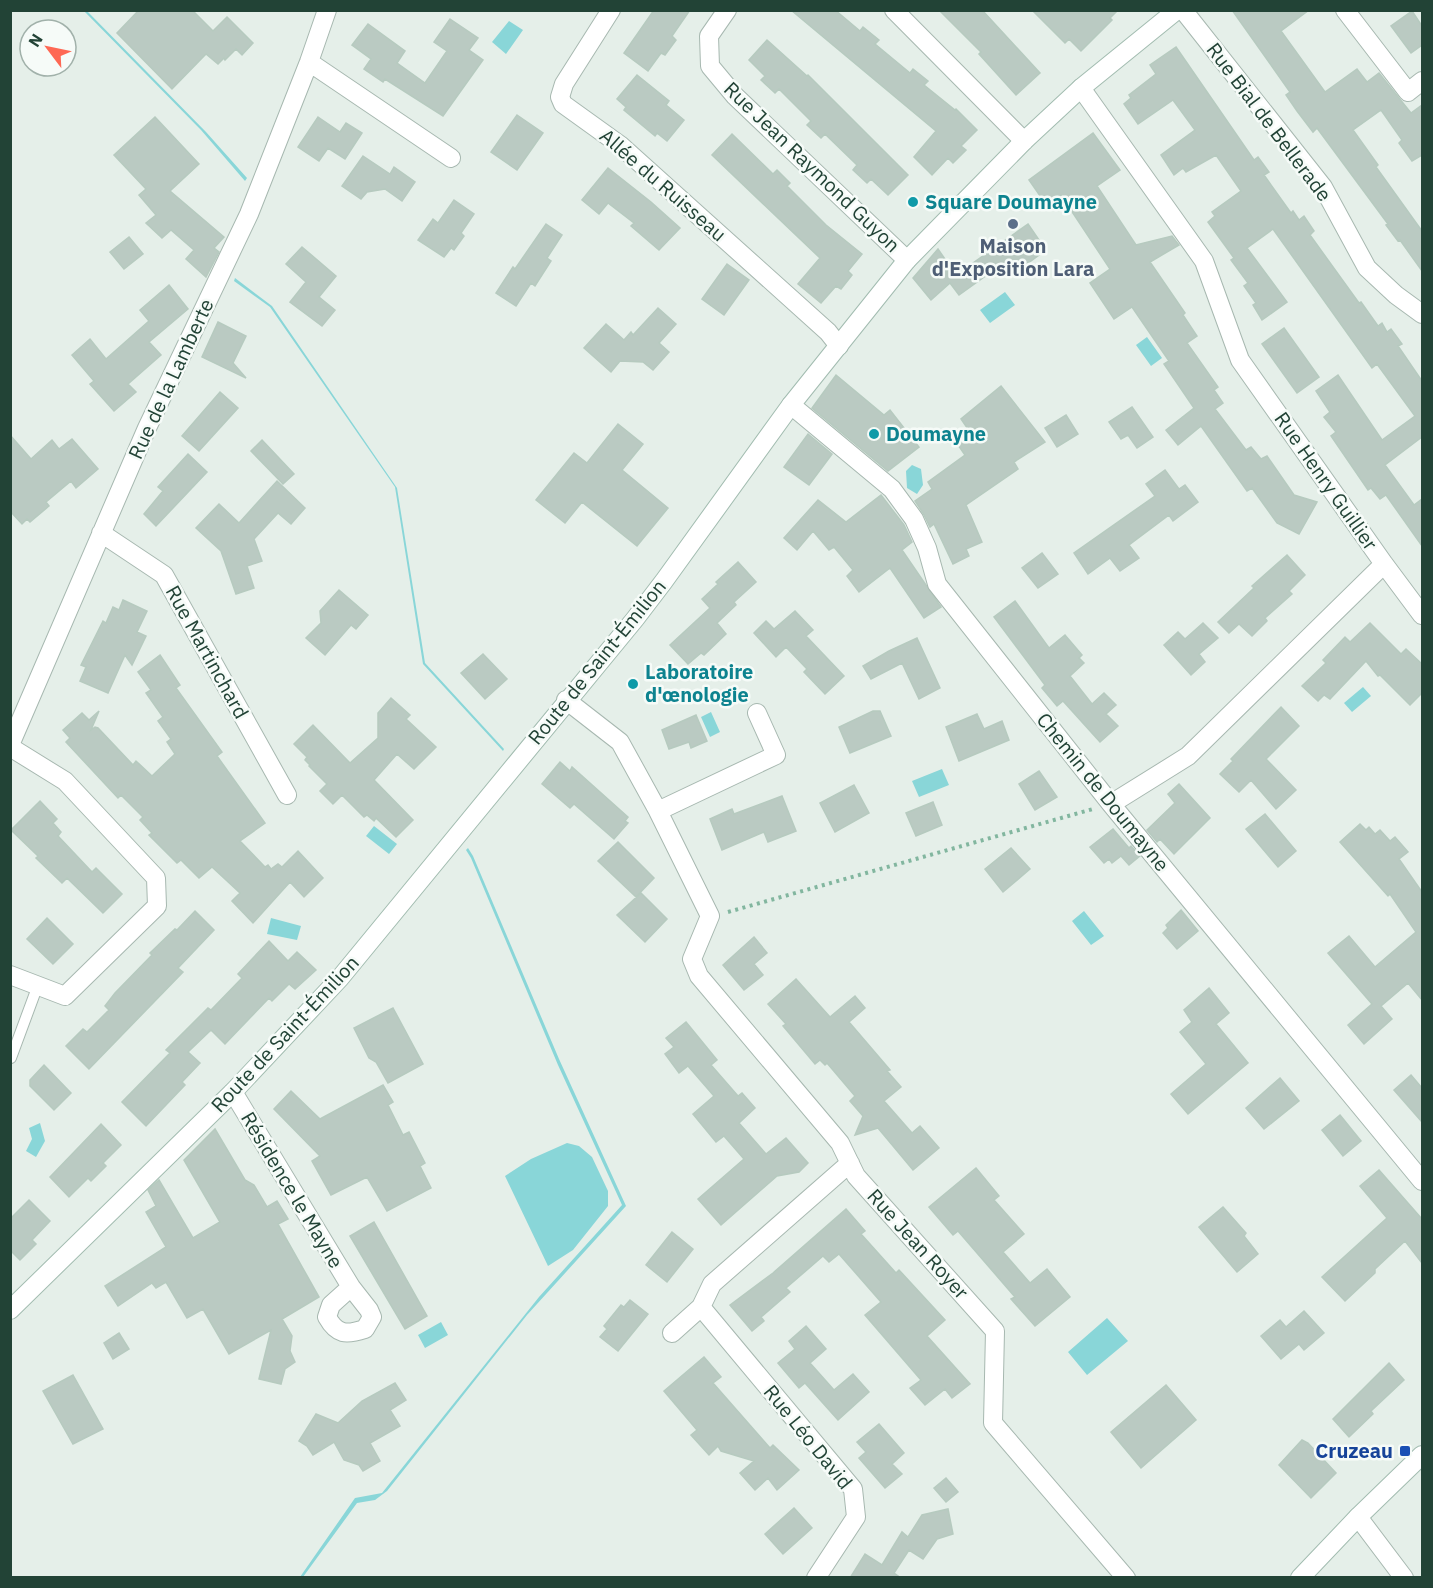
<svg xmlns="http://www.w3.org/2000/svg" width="1433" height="1588" font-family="'IBM Plex Sans',sans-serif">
<rect width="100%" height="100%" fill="#e5efe9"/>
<path fill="#89d6d8" d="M84 11H87L206 132 247 178 245 181 201 130Z
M509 21 523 30 506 54 492 42Z
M235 278 272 306 397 488 425 663 504 749 503 751 423 664 395 487 270 307 234 281Z
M1005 292 1015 305 990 323 980 310Z
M1147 337 1162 358 1151 366 1136 345Z
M912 465 921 469 923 485 917 494 907 488 906 471Z
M1363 687 1371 696 1352 712 1344 703Z
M711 712 720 732 710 737 701 717Z
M942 769 949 785 919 797 912 781Z
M374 826 397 844 389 854 366 836Z
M468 848 473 856 559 1059 626 1206 527 1315 387 1491 375 1500 357 1503 303 1577H300L355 1498 382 1493 539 1297 622 1205 558 1065 471 858 466 850Z
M1084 911 1104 936 1091 945 1072 921Z
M271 918 301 926 297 940 267 934Z
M40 1123 45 1141 36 1157 26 1151 32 1139 29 1128Z
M567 1143 579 1146 592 1157 608 1191V1206L573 1250 548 1266 505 1176 531 1159Z
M1107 1318 1128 1341 1087 1375 1068 1352Z
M441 1322 448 1335 425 1348 418 1335Z"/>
<path fill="#bacac2" stroke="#b6cabf" stroke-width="1.5" d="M139 10H192L213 31 227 17 253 43 242 55 236 49 225 60 224 58 218 64 206 54 172 89 117 33Z
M654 10H690L672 36 676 40 665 55 661 53 648 71 624 53Z
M791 10H835L860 31 863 27 879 40 875 44 910 73 913 69 928 81 924 85 955 110 956 109 977 130 961 146 966 150 953 163 948 158 932 175 914 157 936 131Z
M939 10H982L1040 73 1016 95 979 54 981 52Z
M1032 10H1118L1110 18 1112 20 1081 51 1069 39 1065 43Z
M1232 10H1309L1281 31 1325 92 1357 69 1367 82 1379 73 1411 113 1422 105V155L1412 161 1399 143 1402 140 1381 110 1353 130 1378 165 1376 167 1422 231V271L1400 240 1398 241 1386 225 1388 224 1317 128 1313 132 1297 111 1286 95 1290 92Z
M1412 11 1422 26V45L1411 53 1391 26Z
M450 19 478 38 469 50 483 60 443 116 385 79 383 82 364 69 371 59 352 45 368 24 405 51 397 63 425 83 447 51 434 42Z
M767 40 807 76 808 75 908 175 888 195 871 179 867 183 853 170 857 165 825 134 821 138 807 125 811 121 779 89 775 93 761 80 765 76 749 60Z
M1176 47 1254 160 1258 157 1269 172 1264 175 1291 213 1293 211 1299 220 1304 216 1314 231 1310 235 1359 303 1361 302 1378 326 1382 323 1387 332 1391 329 1402 344 1398 346 1422 381V437L1385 465 1414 505 1422 499V546L1386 495 1380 499 1371 488 1368 490 1331 436 1336 432 1324 417 1330 412 1316 391 1338 375 1382 440 1415 416 1377 364 1372 368 1273 229 1247 248 1287 302 1262 320 1253 305 1256 303 1244 286 1248 283 1231 260 1234 258 1208 222 1215 216 1212 212 1241 191 1216 155 1186 172 1183 168 1174 175 1161 155 1195 130 1173 100 1138 124 1124 104 1131 98 1129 95 1156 74 1150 65Z
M637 75 669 101 666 105 684 120 667 141 657 133 655 136 624 110 626 107 617 99Z
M517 115 543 133 517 170 491 152Z
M155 117 199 164 170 191 224 237 214 248 219 252 206 277 186 259 194 250 171 230 162 238 146 223 156 215 139 195 146 189 114 155Z
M318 117 340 132 346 123 362 133 345 159 328 148 319 161 298 147Z
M1093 133 1120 170 1097 186 1136 245 1172 236 1179 245 1150 262 1185 313 1183 315 1197 336 1187 343 1218 387 1214 390 1223 403 1215 409 1246 450 1251 447 1261 459 1267 456 1294 495 1317 502 1299 534 1277 523 1252 488 1247 491 1201 426 1178 445 1166 430 1194 408 1164 364 1169 361 1132 307 1114 319 1090 283 1110 269 1061 195 1047 206 1029 180Z
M732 134 773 174 777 170 790 183 787 186 826 225 862 254 848 271 852 275 841 289 836 286 821 303 798 284 820 258 712 155Z
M363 156 390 174 394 167 415 182 402 201 385 189 367 192 361 199 342 186Z
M608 168 651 202 680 228 659 250 631 226 634 223 608 203 599 214 582 200Z
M454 200 474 214 461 233 464 236 454 250 451 248 444 257 418 240 433 219 438 223Z
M546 224 562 235 547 258 551 261 535 286 531 283 516 306 496 293 513 267 515 269Z
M1028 224 1046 250 1009 277 1001 265 959 295 950 283 931 300 913 278 938 249 956 275Z
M129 237 143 254 124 269 110 252Z
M302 247 336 276 319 297 335 310 322 326 290 302 306 282 286 264Z
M727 264 749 280 724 315 702 299Z
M169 285 188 309 149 342 161 355 128 384 136 392 114 411 90 384 94 381 72 355 90 339 106 359 149 321 140 310Z
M658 308 676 324 659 343 669 352 653 370 643 362 620 361 611 372 584 348 606 324 624 340 631 332 633 335Z
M218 322 246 336 233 363 246 378 202 357Z
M1284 328 1319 377 1297 393 1262 344Z
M836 375 884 415 890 410 919 447 888 471 812 408Z
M1001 386 1045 442 1014 462 1018 469 966 505 982 542 966 549 969 556 953 564 934 524 930 527 923 513 915 501 932 489 928 482 965 455 958 445 972 435 961 419Z
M220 392 238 408 199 451 182 436Z
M1132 407 1153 437 1137 448 1128 435 1121 439 1109 422Z
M1066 415 1078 434 1057 447 1045 428Z
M618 424 643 444 622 470 668 508 637 546 582 502 565 523 536 500 574 453 587 463Z
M808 434 832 454 809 485 784 467Z
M10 435 31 459 52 440 59 449 72 439 98 469 76 488 71 481 46 502 49 506 30 522 27 519 22 524 10 511Z
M262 440 294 474 283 484 251 451Z
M188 454 207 472 156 526 144 514 163 491 158 487Z
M1165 470 1179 489 1185 485 1198 502 1173 521 1169 515 1129 545 1139 558 1120 571 1110 558 1088 574 1074 553 1155 496 1146 484Z
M277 481 305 508 291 524 278 513 254 539 262 561 247 566 254 588 236 594 221 551 196 528 219 504 239 523Z
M881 495 904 525 912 542 902 550 941 607 924 618 890 568 859 592 847 576 853 570 834 547 829 550 813 531 797 550 784 538 818 500 846 522Z
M1042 553 1058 574 1038 588 1022 568Z
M1287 555 1305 575 1289 591 1292 594 1265 618 1267 621 1252 636 1239 624 1229 633 1218 622 1254 588 1252 586Z
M738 562 756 582 734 602 736 605 717 623 726 634 704 655 701 653 688 664 670 645 710 608 702 599 718 584 716 582Z
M339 590 368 615 356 629 351 625 325 655 306 638 321 623 320 611Z
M123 600 147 611 137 632 146 636 132 665 125 655 108 693 80 681 86 667 81 665 103 621 106 623 113 607 119 610Z
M1015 601 1049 648 1065 635 1082 655 1079 658 1084 663 1070 676 1092 704 1104 693 1116 705 1106 714 1118 726 1100 742 1063 701 1057 706 1042 688 1045 685 994 617Z
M795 611 813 630 806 636 844 676 825 694 804 672 807 669 786 647 776 657 754 633 766 621 774 629Z
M1203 623 1218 638 1199 654 1205 662 1191 675 1164 645 1178 632 1185 639Z
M1370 623 1401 654 1406 649 1422 664V693L1410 705 1380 675 1378 676 1366 661 1330 699 1324 695 1318 701 1302 686 1326 663 1323 660 1345 637 1350 642Z
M917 638 940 688 919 699 902 663 871 679 863 666 889 651Z
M483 654 507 679 485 699 461 673Z
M160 655 180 685 176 688 222 752 217 756 265 823 240 841 265 867 268 865 271 869 278 864 282 867 298 851 323 878 304 897 290 882 253 923 232 901 240 893 212 867 199 878 181 860 177 863 149 835 152 833 140 820 143 817 121 795 118 798 66 742 70 738 63 730 82 713 89 720 99 711 91 730 95 727 98 728 133 765 136 761 152 776 175 754 167 742 171 739 158 721 163 717 146 693 151 690 138 672Z
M391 698 410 715 406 719 436 747 414 769 397 754 374 780 413 820 396 837 376 818 374 821 367 815 364 817 342 795 333 804 320 791 327 784 309 766 310 765 305 760 307 757 294 744 313 725 350 763 378 738V713Z
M1281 707 1299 726 1266 759 1296 790 1276 809 1251 780 1239 792 1220 774 1233 761 1231 759Z
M873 711H880L891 736 850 753 839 727Z
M977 714 984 729 1002 721 1009 740 959 761 946 727Z
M696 715 707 741 691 748 689 742 669 749 662 730Z
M560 762 570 771 572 767 628 817 625 821 628 823 614 839 574 804 570 808 542 784Z
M1039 771 1057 797 1035 810 1019 784Z
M1179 784 1210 818 1174 854 1160 839 1157 842 1147 830 1175 803 1168 794Z
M854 785 869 813 835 832 820 803Z
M782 796 796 831 768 842 764 832 722 850 710 819 732 809 734 814Z
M40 801 57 819 53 823 61 832 58 836 92 872 96 868 122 894 103 913 67 878 62 883 36 858 38 856 11 830Z
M933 802 942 825 916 836 906 813Z
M1265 814 1296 851 1278 867 1246 829Z
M1360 824 1366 830 1369 827 1375 834 1380 830 1390 841 1395 837 1408 852 1399 859 1422 892V1000L1408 983 1381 1006 1392 1019 1364 1044 1348 1025 1372 1004 1328 953 1349 936 1375 967 1416 932 1390 894 1388 896 1340 842Z
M1113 829 1129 848 1131 846 1140 856 1129 865 1121 856 1112 863 1109 859 1104 863 1090 847Z
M618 842 654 878 636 897 598 861Z
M1011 848 1030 869 1003 892 985 869Z
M641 893 667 919 645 942 617 915Z
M1181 910 1198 931 1177 949 1163 933 1168 928 1166 925Z
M195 911 214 930 178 968 183 972 89 1069 66 1046 83 1029 87 1032 109 1010 105 1006 115 993 152 955 150 953 175 929 177 930Z
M47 918 73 944 53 964 27 939Z
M754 937 767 953 754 964 763 975 744 990 723 965Z
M269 941 288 961 297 952 316 970 295 989 289 984 272 1001 269 998 225 1044 211 1030 188 1052 200 1063 182 1082 185 1085 146 1126 122 1102 170 1053 166 1050 208 1008 211 1010 242 978 238 974Z
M796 979 830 1017 855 996 865 1008 849 1022 890 1070 887 1071 901 1087 884 1101 912 1133 920 1126 939 1148 913 1170 878 1128 855 1135 863 1116 850 1101 855 1096 827 1063 825 1065 820 1060 815 1064 783 1026 786 1024 768 1004Z
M1209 988 1229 1013 1216 1024 1248 1063 1188 1114 1171 1094 1206 1064 1180 1032 1192 1022 1184 1010Z
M393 1008 423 1064 388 1083 376 1062 369 1058 354 1028Z
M686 1022 717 1060 711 1065 738 1096 742 1093 755 1108 739 1123 766 1154 786 1138 808 1163 799 1172 777 1176 721 1225 698 1199 744 1159 724 1136 716 1142 693 1114 714 1096 688 1066 679 1073 665 1054 674 1047 666 1038Z
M44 1065 71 1093 54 1110 30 1086V1080Z
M1411 1075 1422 1088V1122L1394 1090Z
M1280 1078 1299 1101 1264 1129 1246 1108Z
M383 1085 393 1102 388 1105 403 1135 409 1132 425 1163 420 1166 431 1188 387 1211 367 1177 331 1195 312 1161 320 1156 274 1109 291 1091 320 1119Z
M1340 1115 1361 1141 1343 1156 1322 1130Z
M101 1124 121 1145 103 1163 106 1166 91 1181 88 1178 69 1197 50 1177Z
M215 1129 245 1180 254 1185 267 1207 277 1201 288 1219 278 1224 319 1297 282 1319 292 1336 290 1351 295 1362 285 1369 281 1384 259 1379 271 1330 229 1354 203 1309 187 1318 166 1282 156 1288 152 1283 118 1306 105 1286 166 1247 146 1212 156 1206 148 1190 159 1180 193 1238 220 1222 184 1160Z
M976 1168 999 1196 994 1200 1024 1234 1003 1252 1030 1283 1047 1269 1070 1297 1035 1326 1011 1299 1015 1297 958 1231 953 1235 929 1207Z
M1379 1170 1422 1219V1263L1405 1241 1375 1269V1273L1345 1301 1322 1277 1387 1218 1360 1186Z
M29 1200 50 1221 32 1240 36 1244 20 1260 10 1250V1219Z
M1223 1207 1246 1233 1244 1236 1258 1254 1237 1272 1199 1227Z
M846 1209 865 1231 861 1234 896 1273 899 1270 945 1320 927 1336 970 1384 952 1398 945 1389 925 1405 910 1388 921 1380 865 1315 881 1302 839 1254 829 1262 823 1256 786 1288 790 1292 761 1317 764 1321 752 1331 730 1305 773 1273Z
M374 1222 427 1316 405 1329 350 1236Z
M672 1232 693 1249 667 1282 646 1265Z
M630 1300 648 1314 618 1351 600 1337 607 1329 604 1326 621 1305 624 1307Z
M1304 1311 1324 1333 1304 1350 1299 1344 1281 1359 1261 1336 1280 1320 1286 1327Z
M806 1326 826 1349 810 1363 834 1390 853 1374 869 1392 838 1420 805 1383 799 1388 778 1363 795 1349 789 1341Z
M119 1333 129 1349 113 1359 104 1343Z
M704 1357 721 1377 713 1383 770 1448 773 1445 799 1470 777 1490 768 1478 755 1490 740 1473 754 1461 721 1451 718 1446 709 1455 691 1435 697 1430 664 1391Z
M1389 1363 1404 1380 1371 1411 1373 1414 1349 1437 1333 1419Z
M73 1375 103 1429 73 1444 43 1391Z
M395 1383 406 1400 390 1410 400 1426 370 1443 380 1461 363 1471 359 1465 344 1460 334 1442 313 1455 307 1446 299 1441 316 1414 338 1423 362 1401Z
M1166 1385 1196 1420 1141 1468 1111 1432Z
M879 1424 904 1453 892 1464 902 1474 885 1488 859 1458 866 1452 857 1442Z
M1302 1440 1308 1443 1336 1473 1311 1498 1279 1465Z
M946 1478 958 1492 946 1502 934 1488Z
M794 1508 812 1528 783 1554 765 1534Z
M948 1509 953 1534 937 1539 923 1559 909 1550 894 1573 901 1578H850L865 1554 882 1565 902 1532 908 1537 922 1515Z"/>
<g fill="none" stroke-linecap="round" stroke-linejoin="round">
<defs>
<path id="lane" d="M11 1058 38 985"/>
<path id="street" d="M611 10 564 84 560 97 563 104 620 145 828 332 839 346
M727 10 709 36 710 66 735 96 907 260
M894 10 1024 141
M1183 10 1323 187 1367 268 1396 295 1422 314
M1345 10 1408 92 1422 81
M309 62 451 158
M1081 88 1204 261 1240 360 1384 564 1422 615
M791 405 892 489 914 519 927 548 937 584 1111 804 1422 1181
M101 533 164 575 287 795
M566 700 620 742 658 811 710 916 692 959 699 976 840 1143 856 1176 995 1331 993 1423 1126 1578
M10 745 147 428 249 214 309 62 327 10
M10 747 65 781 156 878 157 906 65 996 10 975
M1111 804 1188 756 1384 564
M658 811 776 755 757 713
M233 1092 351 1287 331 1305 327 1317C337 1335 346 1335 365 1329L372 1317 369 1310 351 1287
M701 1307 853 1489 856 1517 816 1578
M672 1333 701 1307 712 1284 850 1163
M1358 1517 1404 1578"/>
<path id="secondary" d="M10 1310 233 1092 340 978 635 619 664 581 791 405 907 260 1024 141 1081 88 1177 10
M1300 1578 1358 1517 1422 1455"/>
</defs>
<use href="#lane" stroke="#a7b8b0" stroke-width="12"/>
<use href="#street" stroke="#a7b8b0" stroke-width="20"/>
<use href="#secondary" stroke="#a2bcb0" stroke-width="20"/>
<path stroke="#82b69f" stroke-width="4" stroke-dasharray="3 4.5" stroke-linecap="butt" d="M728 912 1093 809"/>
<use href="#lane" stroke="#fff" stroke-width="10"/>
<use href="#street" stroke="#fff" stroke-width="18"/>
<use href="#secondary" stroke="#fff" stroke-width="18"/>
</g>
<g fill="#0f9aa8" stroke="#f6fbf8" stroke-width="2">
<circle cx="913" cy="202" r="6"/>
<circle cx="874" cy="434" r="6"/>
<circle cx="633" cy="684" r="6"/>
</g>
<circle fill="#5c6f8a" stroke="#f6fbf8" stroke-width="2" cx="1013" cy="224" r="6"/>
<rect fill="#1a4fb4" stroke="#f6fbf8" stroke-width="2" x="1399" y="1445" width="12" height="12" rx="3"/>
<g text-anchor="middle" stroke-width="5" stroke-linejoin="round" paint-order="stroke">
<g font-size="20" fill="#224336" stroke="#f6fbf8">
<text transform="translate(1269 122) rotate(53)" y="7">Rue Bial de Bellerade</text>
<text transform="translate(812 167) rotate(44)" y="7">Rue Jean Raymond Guyon</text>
<text transform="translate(663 185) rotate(41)" y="7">Allée du Ruisseau</text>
<text transform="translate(171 379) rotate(-65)" y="7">Rue de la Lamberte</text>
<text transform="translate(1326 481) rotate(55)" y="7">Rue Henry Guillier</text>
<text transform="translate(207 652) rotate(61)" y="7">Rue Martinchard</text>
<text transform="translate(597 662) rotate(-51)" y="7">Route de Saint-Émilion</text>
<text transform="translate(1103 792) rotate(51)" y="7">Chemin de Doumayne</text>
<text transform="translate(285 1034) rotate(-47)" y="7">Route de Saint-Émilion</text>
<text transform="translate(292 1190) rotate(59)" y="7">Résidence le Mayne</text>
<text transform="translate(918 1244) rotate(48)" y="7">Rue Jean Royer</text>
<text transform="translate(808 1437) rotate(51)" y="7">Rue Léo David</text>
</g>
<g font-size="20" font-weight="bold" fill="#0d838f" stroke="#f6fbf8" text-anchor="start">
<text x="925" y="209">Square Doumayne</text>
<text x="886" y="441">Doumayne</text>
<text x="645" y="679">Laboratoire<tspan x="645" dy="23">d'œnologie</tspan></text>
</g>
<g font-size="20" font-weight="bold" fill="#4e5e75" stroke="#f6fbf8">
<text x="1013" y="253">Maison<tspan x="1013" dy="23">d'Exposition Lara</tspan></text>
</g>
<g font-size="20" font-weight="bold" fill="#164399" stroke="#f6fbf8" text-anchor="end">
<text x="1393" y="1458">Cruzeau</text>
</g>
</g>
<rect width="1433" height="1588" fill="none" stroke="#224336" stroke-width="24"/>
<g transform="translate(48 48) rotate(302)"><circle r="28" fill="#f6fbf8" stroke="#a1b1aa" stroke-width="1.5"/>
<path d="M0-4.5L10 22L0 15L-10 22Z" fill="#fe6854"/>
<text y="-9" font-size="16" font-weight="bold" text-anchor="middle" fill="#224336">N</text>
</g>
</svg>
